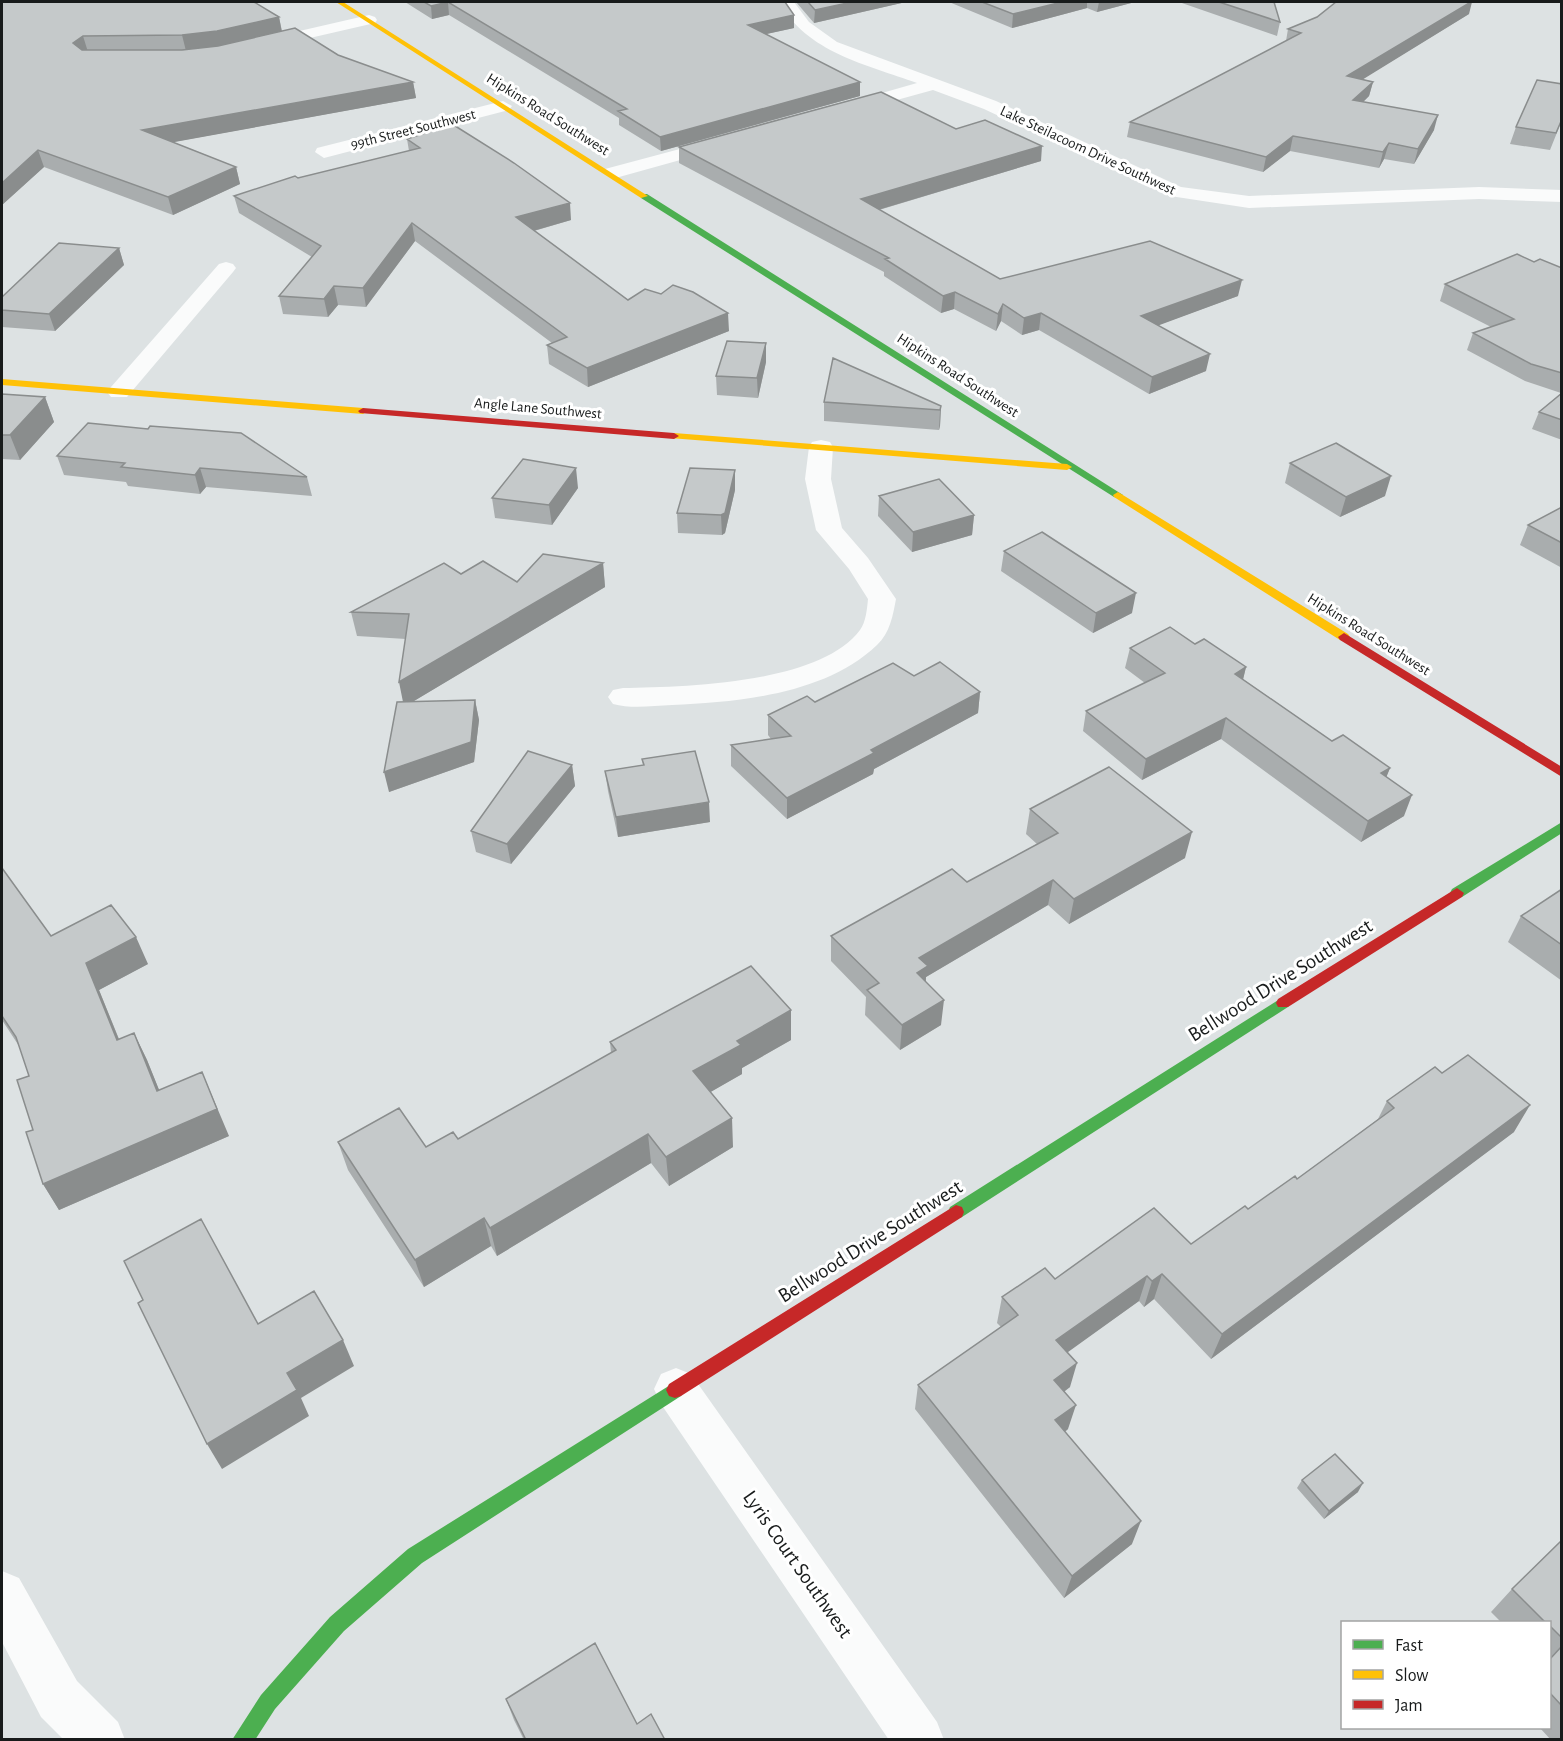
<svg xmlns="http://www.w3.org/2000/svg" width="1563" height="1741" font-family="'Alegreya Sans',sans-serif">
<rect width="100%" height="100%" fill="#dde2e3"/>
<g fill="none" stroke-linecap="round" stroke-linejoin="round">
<path fill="#fafbfb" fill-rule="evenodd" d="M780 2H794L809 22 837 42 996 101 1181 187 1249 196 1479 187 1562 190V202L1479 199 1249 208 1170 196 984 109 933 90 846 114 840 113 837 109 840 105 917 83C868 65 805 52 780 2Z
M369 15 375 17 377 20 375 23 262 49 254 44 256 41Z
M503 101 512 106 509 110 324 158 315 152 317 148Z
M721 138 727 139 730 143 727 147 612 179 603 173 605 169Z
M226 262 233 264 236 268 233 272 127 397H111L107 392 111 387 219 264Z
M821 440 830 442 833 447 831 479 842 528 868 558 896 599C893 615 890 633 877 645 826 694 740 702 672 705 652 706 631 709 613 704L608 697 613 690 623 688C684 687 820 684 860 630 866 622 867 609 868 599L849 569 816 530 805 479 809 447 812 442Z
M676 1368 691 1374 937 1722 944 1740H889L661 1404 654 1389 661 1374Z
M2 1571 19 1578 77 1681 118 1722 125 1740H64L41 1717 2 1642Z"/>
<path fill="#4caf50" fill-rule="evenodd" d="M641 194H647L1123 495 1118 498 1114 497 641 198Z
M1562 822V833L1462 897H1452L1450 893 1452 889Z
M1283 997 1288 999 1290 1003 1288 1007 962 1217 956 1219 950 1217 948 1212 950 1207Z
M675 1382 681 1384 684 1390 681 1396 422 1563 344 1631 275 1709 255 1740H232L261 1695 330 1617 408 1549Z"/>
<path fill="#ffc107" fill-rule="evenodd" d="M336 2H343L648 196 641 198Z
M2 379 363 408 368 411 363 414 2 385Z
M674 433 1067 464 1072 467 1067 470 670 438V434Z
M1118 492 1348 634 1350 637 1344 641 1340 640 1114 497 1113 495Z"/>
<path fill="#c62828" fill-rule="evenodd" d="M363 408 674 433 679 436 674 439 360 413 358 411Z
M1344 633 1562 767V777L1340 640 1338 637Z
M1457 888 1464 893 1462 897 1288 1007H1278L1276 1003 1278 999Z
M956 1205 962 1207 964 1212 962 1217 681 1396 675 1398 669 1396 666 1390 669 1384Z"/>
</g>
<path fill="#a9adae" d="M2 2 279 17 282 31 338 55 413 82 416 98 173 142 236 167 240 184 173 215 44 167 2 205Z
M405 2H785L794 28 766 34 860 96 661 151 619 125V118L449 15 432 19Z
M796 2H906L814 23Z
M949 2H1135L1097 12 1087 8 1012 28Z
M1179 2H1274L1280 22 1277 36Z
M1469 14 1362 79 1373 82 1369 96 1363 102 1434 130 1414 164 1384 159 1379 168 1290 151 1263 172 1127 137 1130 122 1286 41 1288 29Z
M1562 120 1550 150 1510 144 1516 127Z
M956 129 1041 161 879 210 1000 279 1238 296 1158 325 1206 371 1149 394 1039 330 1022 335 1001 321 996 331 954 309 941 313 884 276V272L679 163V147Z
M407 139 571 220 534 231 628 300 729 331 588 387 549 364 547 345 552 343 415 241 366 307 338 305 328 317 283 314 279 296 312 257 239 213 234 196 298 178 409 151Z
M119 248 124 265 55 331 2 327V297Z
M1534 262 1562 268V440L1532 429 1539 412 1561 393 1525 381 1467 350 1473 333 1491 327 1440 301 1445 284Z
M766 343V362L758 398 717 395 716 376Z
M2 394 45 397 54 422 20 460 2 459Z
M824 402 941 406 940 426 939 430 824 421Z
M57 456 307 477 312 496 206 487 200 494 128 486 126 482 64 475Z
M1290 463 1385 496 1340 517 1285 483Z
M578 488 552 525 495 518 492 498Z
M735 490 725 533 722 535 678 533 677 513Z
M879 496 974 515 972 535 912 552 878 516Z
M1562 507V568L1520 545 1528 525Z
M1004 551 1132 613 1093 633 1001 571Z
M603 563 605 587 412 702 475 700 479 720 474 762 389 792 403 702 406 639 357 636 351 612 461 574 517 582Z
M1195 644 1246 667 1243 679 1332 741 1390 768 1386 777 1404 816 1361 842 1221 739 1142 780 1083 731 1086 711 1145 683 1125 668 1130 648Z
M914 676 980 692 978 713 874 769 873 774 787 819 731 766V745L771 739 768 735V715Z
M642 759 710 822 618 837 608 791 605 771 643 765Z
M572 765 575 786 511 864 476 852 471 831Z
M1030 809 1185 858 1069 924 1048 905 926 977V982L941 1025 900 1050 865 1015 866 997 831 961V936L967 882 1037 844 1026 834Z
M2 868 51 936 148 964 99 990 119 1039 134 1033 147 1060 159 1090 229 1136 59 1210 43 1184 33 1130 29 1076 19 1046 2 1020Z
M1562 889V981L1508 942 1521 916Z
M791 1040 742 1068V1074L710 1092 733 1147 669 1186 651 1163 497 1256 491 1246 424 1287 348 1170 338 1142 426 1147 458 1139 611 1053 610 1042Z
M1387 1101 1514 1132 1211 1359 1154 1299 1144 1307 1139 1301 1067 1352 1070 1387 1064 1392 1068 1429 1065 1432 1132 1544 1064 1598 915 1409 918 1385 1001 1327 997 1323 1002 1297 1055 1279 1191 1244 1297 1179 1378 1119Z
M1302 1480 1358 1492 1324 1519 1297 1488Z
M1561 1541 1562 1740H1551L1540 1728H1550V1623H1502L1491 1612 1512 1589Z
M506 1699 637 1724 665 1740H524L514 1720Z"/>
<path fill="#8a8d8d" d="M448 2 449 15 432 19 431 6Z
M852 2H906L814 23 815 10Z
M1062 2H1087V8L1012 28 1013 14Z
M1099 2H1135L1097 12Z
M1471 2H1472L1469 14 1344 91 1347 76Z
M794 15V28L748 38V25Z
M279 17 282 33 221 47 186 51 182 35Z
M83 36 88 52 78 58 73 43Z
M413 82 416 98 147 147 142 130Z
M860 82V96L661 151 660 137Z
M1373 82 1369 96 1350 115 1353 100Z
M1438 115 1434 130 1414 164 1418 149Z
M1293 136 1290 151 1263 172 1266 157Z
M1389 143 1384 159 1379 168 1383 152Z
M1042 146 1041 161 861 215V199Z
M38 150 44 167 2 205V183Z
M236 167 240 184 173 215 168 197Z
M570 203 571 220 519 235 516 217Z
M412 223 415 241 366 307 363 288Z
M119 248 124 265 55 331 49 314Z
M1242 280 1238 296 1138 333 1141 316Z
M334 286 338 305 328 317 324 299Z
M955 292 954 309 941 313 943 296Z
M1003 304 1001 321 996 331 998 314Z
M728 313 729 331 588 387 587 368Z
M1041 313 1039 330 1022 335 1024 318Z
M766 343V362L758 398 757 378Z
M1210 354 1206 371 1149 394 1152 377Z
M45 397 54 422 20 460 10 435Z
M941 406 940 426 939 430 940 410Z
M200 468 206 487 200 494 195 475Z
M576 468 578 488 552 525 549 505Z
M735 470V490L725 533 722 535 721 515Z
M1391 476 1385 496 1340 517 1346 497Z
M974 515 972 535 912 552 913 532Z
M603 563 605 587 404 707 399 682Z
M1136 593 1132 613 1093 633 1096 613Z
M1246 667 1241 688 1235 674Z
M980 692 978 713 874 769 873 774 787 819V798L871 750Z
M475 700 479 720 474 762 389 792 384 772Z
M1226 718 1221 739 1142 780 1146 759Z
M572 765 575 786 511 864 507 844Z
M1390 768 1382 788 1381 773Z
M1412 795 1404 816 1361 842 1368 821Z
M709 802 710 822 618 837 616 817Z
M1192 832 1185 858 1069 924 1074 899Z
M1053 880 1048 905 926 977 925 991 917 973 919 958Z
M136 937 148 964 99 990 130 1067 117 1040 86 963Z
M944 1000 941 1025 900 1050 902 1025Z
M791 1010V1040L742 1068V1074L695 1101 693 1071 737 1041Z
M134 1033 147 1060 170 1117 157 1091Z
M202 1072 229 1136 59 1210 43 1184Z
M1530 1105 1514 1132 1211 1359 1222 1334Z
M732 1118 733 1147 669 1186 666 1157Z
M648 1134 651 1163 497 1256 490 1228Z
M484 1218 491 1246 424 1287 415 1260Z
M1162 1274 1154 1299 1144 1307 1152 1281Z
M1147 1276 1139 1301 1050 1365 1056 1340Z
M343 1340 354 1366 301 1398 309 1416 222 1469 207 1444 287 1373Z
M1077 1363 1070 1387 1047 1404 1054 1380Z
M1076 1405 1068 1429 1048 1444 1055 1420Z
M1363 1483 1358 1492 1324 1519 1329 1511Z
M1141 1521 1132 1544 1064 1598 1072 1576Z"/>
<path fill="#c5c9ca" stroke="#8a8d8d" stroke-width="1.5" d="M2 2H254L279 17 217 31 182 35 83 36 73 43 82 50H182L218 46 295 28 338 55 413 82 142 130 236 167 168 197 38 150 2 183Z
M424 2H785L794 15 748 25 860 82 660 137 618 111 627 109 448 2 431 6Z
M808 2H852L815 10Z
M982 2H1062L1013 14Z
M1219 2H1274L1280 22Z
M1336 2H1471L1347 76 1373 82 1353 100 1438 115 1418 149 1389 143 1383 152 1293 136 1266 157 1130 122 1301 33 1288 29 1317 17Z
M1537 80 1562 84V119L1556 133 1516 127Z
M881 92 956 129 985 120 1042 146 861 199 1000 279 1150 241 1242 280 1141 316 1210 354 1152 377 1041 313 1024 318 1003 304 998 314 955 292 943 296 885 259 889 258 679 147Z
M452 124 514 163 570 203 516 217 628 300 645 289 661 294 673 285 693 292 728 313 587 368 547 345 567 337 412 223 363 288 334 286 324 299 279 296 321 246 234 196 295 176 298 178 420 148 407 139Z
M59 243 119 248 49 314 2 310V297Z
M1517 254 1534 262 1540 259 1562 268V373L1531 364 1473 333 1514 319 1445 284Z
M727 341 766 343 757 378 716 376Z
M833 358 941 406 940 410 824 402Z
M1562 393V420L1539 412Z
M2 394 45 397 10 435H2Z
M88 423 148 429 150 426 241 433 307 477 200 468 195 475 121 467 125 463 57 456Z
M1336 443 1391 476 1346 497 1290 463Z
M523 459 576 468 549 505 492 498Z
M690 468 735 470 725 513 721 515 677 513Z
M939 479 974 515 913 532 879 496Z
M1562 507V543L1528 525Z
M1042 532 1136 593 1096 613 1004 551Z
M543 554 603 563 399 682 409 614 351 612 444 563 461 574 483 561 517 582Z
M1170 627 1195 644 1204 639 1246 667 1235 674 1332 741 1343 735 1390 768 1381 773 1412 795 1368 821 1226 718 1146 759 1086 711 1165 673 1130 648Z
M940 662 980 692 871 750 874 753 787 798 731 745 791 736 768 715 807 696 815 702 893 663 914 676Z
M475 700 471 742 384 772 397 702Z
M528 751 572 765 507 844 471 831Z
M695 751 709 802 616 817 605 771 644 765 642 759Z
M1109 767 1192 832 1074 899 1053 880 919 958 928 966 917 973 944 1000 902 1025 867 990 879 983 831 936 952 869 967 882 1058 833 1030 809Z
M2 868 51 936 111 905 136 937 86 963 117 1040 134 1033 157 1091 202 1072 217 1109 43 1184 26 1132 33 1130 17 1080 29 1076 16 1037 2 1016Z
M1562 889V945L1521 916Z
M751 966 791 1010 737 1041 741 1045 693 1071 732 1118 666 1157 648 1134 490 1228 484 1218 415 1260 338 1142 399 1108 426 1147 453 1132 458 1139 616 1050 610 1042Z
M1468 1055 1530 1105 1222 1334 1162 1274 1152 1281 1147 1276 1056 1340 1077 1363 1054 1380 1076 1405 1055 1420 1141 1521 1072 1576 918 1385 1018 1315 1002 1297 1045 1268 1055 1279 1154 1208 1191 1244 1245 1206 1248 1209 1295 1176 1297 1179 1394 1108 1387 1101 1435 1067 1442 1073Z
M201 1219 258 1324 314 1291 343 1340 287 1373 297 1390 207 1444 138 1303 143 1300 124 1261Z
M1335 1454 1363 1483 1329 1511 1302 1480Z
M1561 1541H1562V1638L1550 1626V1623H1546L1512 1589Z
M595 1643 637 1724 651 1714 665 1740H526L506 1699Z
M1562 1646V1706L1550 1693V1659Z"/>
<g text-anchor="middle" stroke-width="6" stroke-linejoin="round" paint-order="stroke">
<g font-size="15" fill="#181b1b" stroke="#fff">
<text transform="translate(548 114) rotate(32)" y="5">Hipkins Road Southwest</text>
<text transform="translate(413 129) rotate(-14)" y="5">99th Street Southwest</text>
<text transform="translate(1088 150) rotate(25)" y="5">Lake Steilacoom Drive Southwest</text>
<text transform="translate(958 375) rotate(33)" y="5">Hipkins Road Southwest</text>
<text transform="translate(538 408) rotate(5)" y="5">Angle Lane Southwest</text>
<text transform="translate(1369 634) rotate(32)" y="5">Hipkins Road Southwest</text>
</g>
<g font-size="21" fill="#181b1b" stroke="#fff">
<text transform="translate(1280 980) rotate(-32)" y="7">Bellwood Drive Southwest</text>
<text transform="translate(870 1241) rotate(-32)" y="7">Bellwood Drive Southwest</text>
<text transform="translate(798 1564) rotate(55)" y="7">Lyris Court Southwest</text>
</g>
</g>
<rect width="1563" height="1741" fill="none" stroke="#181b1b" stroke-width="6"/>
<rect x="1341" y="1621" width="210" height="108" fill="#ffffff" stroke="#a3a4a4" stroke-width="1.5"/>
<rect x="1353" y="1640" width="30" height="9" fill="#4caf50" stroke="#a3a4a4" stroke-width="1.5"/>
<text x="1395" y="1651" font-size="18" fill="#181b1b">Fast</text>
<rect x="1353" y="1670" width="30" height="9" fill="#ffc107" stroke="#a3a4a4" stroke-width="1.5"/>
<text x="1395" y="1681" font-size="18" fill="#181b1b">Slow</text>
<rect x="1353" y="1700" width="30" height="9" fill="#c62828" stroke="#a3a4a4" stroke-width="1.5"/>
<text x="1395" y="1711" font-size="18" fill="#181b1b">Jam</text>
</svg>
